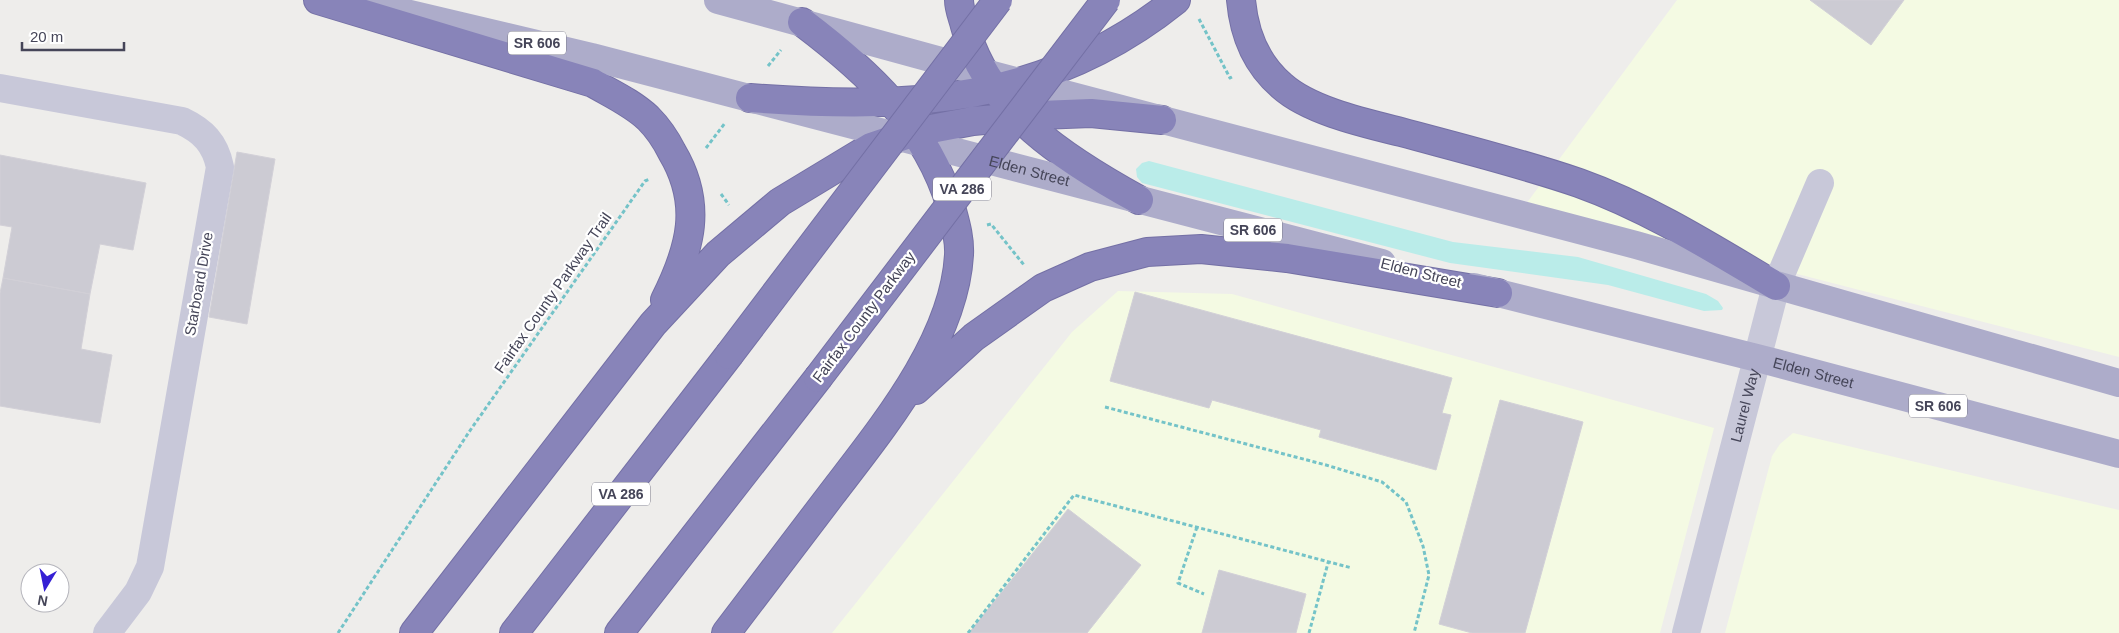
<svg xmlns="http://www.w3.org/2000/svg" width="2119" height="633" font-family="Arial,sans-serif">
<rect width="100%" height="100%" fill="#eeedeb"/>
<path fill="#f4fae3" d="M1677 0H2119V357L1526 204Z
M1118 291 1232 294 1714 428 1660 633H832L1072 332Z
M1793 433 2119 510V633H1725L1772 456 1780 444Z"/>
<path fill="#baece9" d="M1149 161 1453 242 1578 257 1706 294 1718 301 1723 308 1722 310 1704 311 1608 285 1450 263 1142 183 1137 177 1136 169 1142 163Z"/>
<path fill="#cccbd3" stroke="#d2d0d7" d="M1810 0H1904L1871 45Z
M237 152 275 159 247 324 209 317Z
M0 155 146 183 133 250 100 244 90 294 3 278 12 227 0 225Z
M3 278 90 294 81 349 112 355 100 423 0 406V293Z
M1135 292 1452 378 1442 413 1451 415 1436 470 1319 437 1321 430 1212 400 1209 408 1110 381Z
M1500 400 1583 422 1525 633H1472L1439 624Z
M1068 509 1141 565 1087 633H969Z
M1219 570 1306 594 1296 633H1202Z"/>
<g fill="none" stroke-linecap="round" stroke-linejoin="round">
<defs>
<path id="highway" d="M318 0 593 83C612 94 632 103 648 118 657 127 666 140 672 152 703 204 691 248 665 300
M959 0C959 9 963 18 965 26 986 110 1068 161 1139 200
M1241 0C1244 34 1256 64 1282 86 1310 111 1365 123 1401 132 1460 148 1521 163 1579 183 1649 208 1712 248 1776 286
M750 98C909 110 1047 104 1176 0
M916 390 974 337 1043 288 1090 267 1147 252 1201 249 1287 258 1498 293
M414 633 653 324 718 254 780 202 871 147 915 132 973 121 1040 115 1091 113 1162 120
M514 633 729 355
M619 633 818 378
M726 633C761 587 796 541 831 495 882 428 954 342 959 255 960 238 955 222 951 207 927 126 867 71 802 22"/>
</defs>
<use href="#highway" stroke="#7470a5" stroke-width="30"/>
<path stroke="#74c3c8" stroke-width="3" stroke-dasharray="4 2.5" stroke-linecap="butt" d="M1199 19 1230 78 1232 77
M768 66 781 50
M706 148 725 123
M721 194 729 205
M987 225 991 224 1024 265
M1105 407 1326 465 1382 482 1406 502 1423 546 1429 575 1414 633
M1197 527 1178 583 1204 594
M338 633 469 432 645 181 650 179
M968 633 1074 495 1352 568
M1309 633 1328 563"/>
<g stroke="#c8c8d9" stroke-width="28">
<path d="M0 88 182 121C203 131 215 143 220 167L150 567 138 592 107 633"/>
<path id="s1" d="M1686 633 1776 286 1820 183"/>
</g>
<g stroke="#adacca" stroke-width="28">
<path d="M718 0 985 73 1636 245 2119 383"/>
<path id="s2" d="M372 5 592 57 1382 263"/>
<path id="s3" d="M1474 287 1757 358 2119 454"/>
</g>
<use href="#highway" stroke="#8884b9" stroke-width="28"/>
<defs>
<path id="highway-bridge" d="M729 355 998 0
M818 378 1106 0"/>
</defs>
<use href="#highway-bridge" stroke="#7470a5" stroke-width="30" stroke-linecap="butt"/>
<use href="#highway-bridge" stroke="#8884b9" stroke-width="28"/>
</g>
<g text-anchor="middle" stroke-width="4.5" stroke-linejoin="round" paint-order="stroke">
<g fill="#fff" stroke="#7d7d8a" stroke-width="1">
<rect x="508" y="31.5" width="58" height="23" rx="4"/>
<rect x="933" y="177.5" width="58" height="23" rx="4"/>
<rect x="1224" y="218.5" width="58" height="23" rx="4"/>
<rect x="1909" y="394.5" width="58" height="23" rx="4"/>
<rect x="592" y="482.5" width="58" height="23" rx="4"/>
</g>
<g font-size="14" font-weight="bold" fill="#454558">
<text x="537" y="48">SR 606</text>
<text x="962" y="194">VA 286</text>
<text x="1253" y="235">SR 606</text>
<text x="1938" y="411">SR 606</text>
<text x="621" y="499">VA 286</text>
</g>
<g font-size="15" fill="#454558" stroke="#fff">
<text dy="5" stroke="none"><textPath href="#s2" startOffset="678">Elden Street</textPath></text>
<text transform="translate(1421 273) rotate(14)" y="5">Elden Street</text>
<text transform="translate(199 284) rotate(-80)" y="5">Starboard Drive</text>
<text transform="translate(553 293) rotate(-55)" y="5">Fairfax County Parkway Trail</text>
<text transform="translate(864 317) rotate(-53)" y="5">Fairfax County Parkway</text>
<text dy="5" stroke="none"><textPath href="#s3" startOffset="350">Elden Street</textPath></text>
<text dy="5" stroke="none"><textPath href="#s1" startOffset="235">Laurel Way</textPath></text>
</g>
</g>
<g transform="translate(45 588) rotate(190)"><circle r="24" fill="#ffffff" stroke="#b5b5bc"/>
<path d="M0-4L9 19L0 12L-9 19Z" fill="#3520d4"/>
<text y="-8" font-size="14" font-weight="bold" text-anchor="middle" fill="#454558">N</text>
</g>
<path d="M22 42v8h102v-8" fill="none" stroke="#454558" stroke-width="2.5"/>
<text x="30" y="42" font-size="15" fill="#454558" stroke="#ffffff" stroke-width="4" paint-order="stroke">20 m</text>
</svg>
